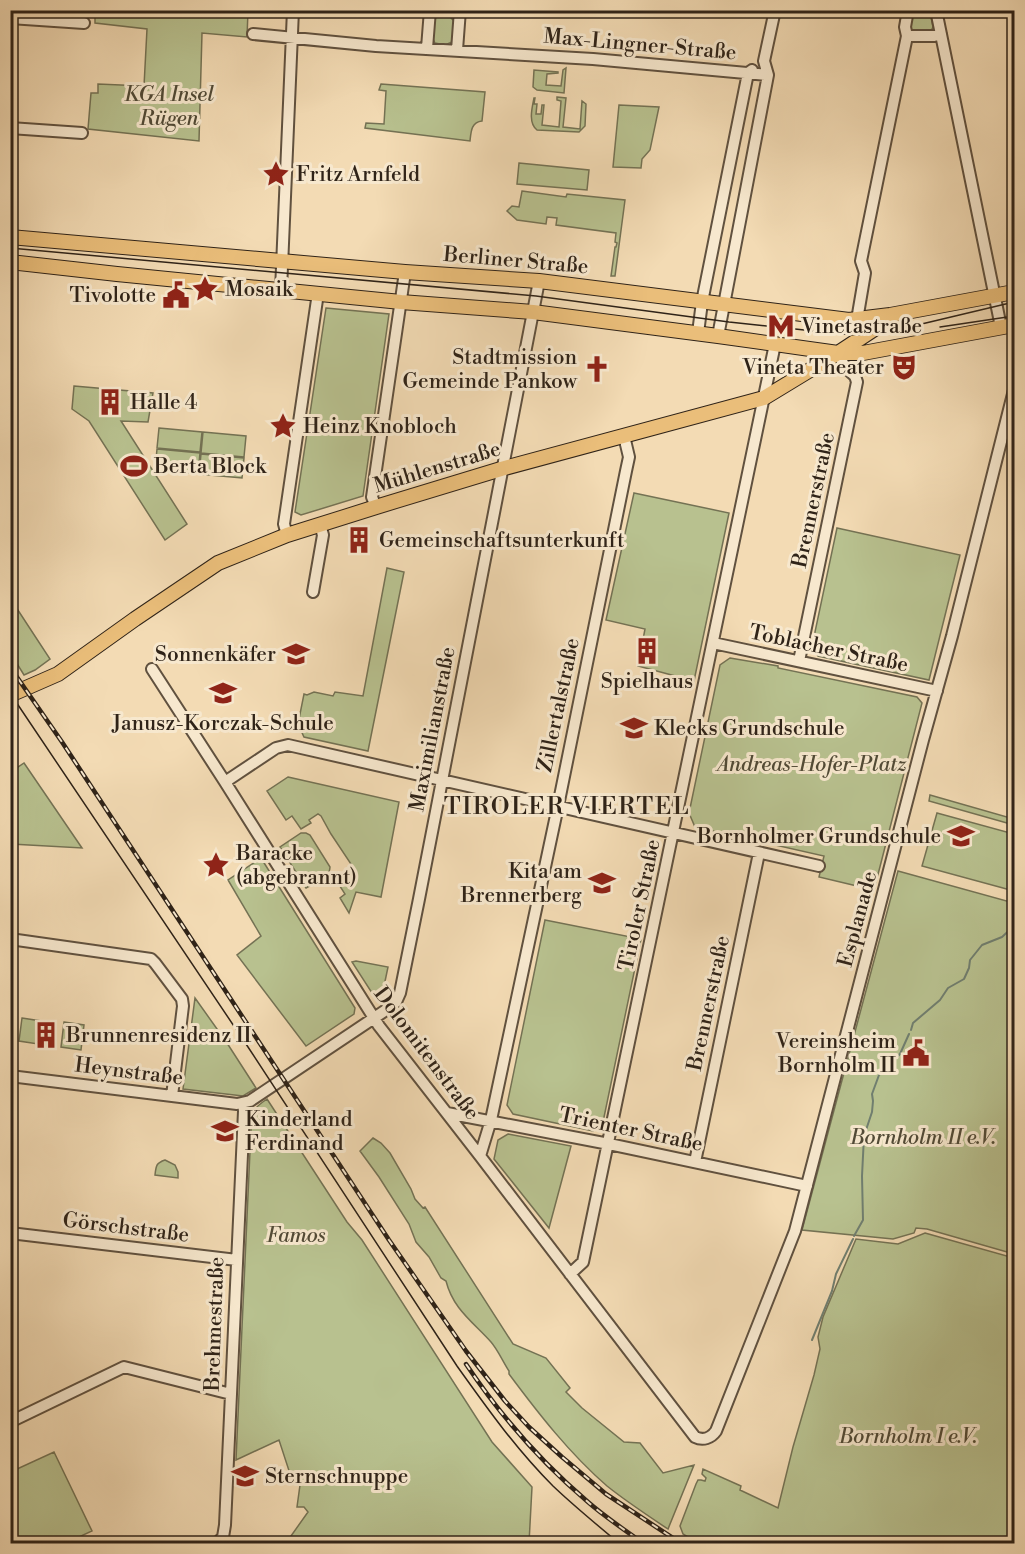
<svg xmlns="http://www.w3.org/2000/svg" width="1025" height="1554" font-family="'Libre Bodoni',serif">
<rect width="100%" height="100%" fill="#f3dbb4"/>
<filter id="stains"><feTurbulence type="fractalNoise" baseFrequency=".00333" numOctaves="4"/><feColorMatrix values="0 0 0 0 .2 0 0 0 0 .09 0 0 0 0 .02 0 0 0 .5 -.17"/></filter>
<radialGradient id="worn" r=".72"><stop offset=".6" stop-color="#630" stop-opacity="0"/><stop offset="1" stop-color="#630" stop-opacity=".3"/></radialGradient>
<path fill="#b8c18f" stroke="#747254" stroke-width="1.5" d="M95 11H248L247 37 202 33 199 141 88 129 91 93H98V84L144 86 147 29 95 23Z
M440 11H449L448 15 454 21 452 42 445 45 435 43 432 37 434 19 440 15Z
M910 11H930L933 27 931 31H912L909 29Z
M566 68 564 93 537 90 533 87 534 70 558 72V73L547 74 546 85 561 86 563 70Z
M381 84 485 92 482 121C471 122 471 132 470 141L365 128 366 123 384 124 386 91 379 90Z
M557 97 566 98 563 127 580 129 582 101 586 104 585 126 579 132 537 130C528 123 532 108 534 98H535L534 104H537L536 114H541L542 105H544L542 125 559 127 561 101 557 100Z
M619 105 659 107 650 150 642 159 641 168 613 167Z
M519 163 589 170 587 190 517 184Z
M522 191 566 197 567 194 625 200 615 276H611L615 247H616L617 243 615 242 616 233 556 225 557 218 547 217 546 224 517 220 507 211 512 206 519 207Z
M326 308 389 314 363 496 301 515 295 512Z
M74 386 153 393 148 422 121 421 187 524 165 540 89 421 72 409Z
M159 428 202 432 200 452 157 448Z
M203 432 246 436 244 457 201 453Z
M157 449 200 453 198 474 155 470Z
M201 454 244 458 242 478 199 474Z
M634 493 729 513 694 681 638 666 645 629 606 620Z
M837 528 960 555 929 680 818 656 812 646Z
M387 568 404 572 368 751 304 737 298 724 304 694 307 695 314 692 333 696 335 692 363 696Z
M10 598 50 659 35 670 24 675 11 654Z
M730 658 778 666V668L917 697 922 703 874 890 819 877 824 856 695 827 689 813 720 665Z
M24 763 82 848 11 844V772Z
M288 777 399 802 381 897 356 892 349 913 340 898 345 894 336 880 353 867 331 834 321 816 318 814 309 820 311 823 301 829 292 816 286 820 267 791Z
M930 795 1014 819V825L929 801Z
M937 813 1014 834V891L922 866Z
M301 833H306L310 835 330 867C330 878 315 883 306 888L280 847Z
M261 858 355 1008 354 1014 306 1046 237 955 261 936 228 880Z
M898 871 1014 903V1254L927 1229 916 1228 914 1233 893 1239 802 1230Z
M545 920 641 939 603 1122 593 1131 513 1114 507 1105Z
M356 961 388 967 383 991 372 993 352 962Z
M195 998 227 1043 256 1088 243 1096 183 1089Z
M22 1018 41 1021 38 1044 19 1041Z
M64 1022 84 1025 81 1050 61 1047Z
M267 1099 347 1222 362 1240 492 1442 532 1487 529 1543H286L308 1512 304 1507H297L300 1485 293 1483 279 1440 236 1460 251 1129C253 1111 251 1110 267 1099Z
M508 1134 571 1146 549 1228 494 1159 498 1140Z
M373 1138 381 1143 390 1153 411 1189 415 1199 423 1208 425 1207 513 1344 546 1358 570 1388 566 1392 582 1408 624 1442 640 1443 663 1473 694 1465 668 1529C647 1515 627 1502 607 1486 570 1454 538 1413 509 1374V1371C503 1362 498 1350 491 1342 473 1322 453 1309 446 1281L441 1278 429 1257 416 1242 409 1224 379 1177 360 1151Z
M165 1160 175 1165 178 1172V1178L155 1175C156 1166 156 1163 165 1160Z
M925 1233 1014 1258V1543L699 1544 683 1534 680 1526 696 1484 698 1480H701L705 1481 706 1478 702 1474 703 1469 741 1486 740 1490 778 1508 793 1447 814 1375 820 1349 818 1337 823 1317 856 1239 898 1244Z
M54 1452 92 1531 66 1543H11V1475L17 1472V1469Z"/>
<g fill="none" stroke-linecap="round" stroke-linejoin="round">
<path stroke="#707e6f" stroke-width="2" d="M911 1030 913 1023 940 1000 948 988 964 979 969 968 970 960 982 945 1002 937 1014 926
M854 1236 863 1220 862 1176 864 1136 872 1112 873 1101 872 1094 879 1075 900 1054 909 1034
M812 1340 832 1291 836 1274 853 1239"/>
<defs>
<path id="minor" d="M936 10 1001 327
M10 18 84 23
M253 34 376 46 593 59 768 75
M907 36H934L941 34
M427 48 430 10
M457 50 460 10
M10 128 82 133
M281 290 293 10
M857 320 865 273 861 261 907 36 905 27 908 10
M698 333 702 302 748 73 752 70
M718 336 768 75 764 61 775 10
M376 507 372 497 405 272
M287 535 284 524 318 293
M313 592 323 535 320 525
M713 643 937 691
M799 661 857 382 855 376 845 367 838 353
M152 669 225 782 379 1026 480 1156 695 1437C703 1441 711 1438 716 1431L795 1231 923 740 952 636 1014 390
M225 782 276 748 288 745 819 866
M10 939 151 959 155 963 182 999 183 1006 172 1096
M10 1076 237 1104 250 1101 389 1008 396 1002 400 993 419 899 539 281
M447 1113 609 1144 807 1186
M480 1156 491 1120 558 806 626 471 629 457 624 436
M695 1162 759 853
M10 1233 237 1260
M570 1274 583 1262 775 344
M10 1422 124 1367 231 1394
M216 1544 223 1537 225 1525 244 1111 243 1103"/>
<path id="major" d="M10 237 405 272 539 281 849 320 890 315 1014 292
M10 262 117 274 401 302 533 312 718 336 838 353H863L1014 325
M10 695 58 674 135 619 218 563 287 535 376 507 501 469 764 398 838 353 879 326 890 315"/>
</defs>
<use href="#minor" stroke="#60513f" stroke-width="14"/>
<use href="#major" stroke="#2f2318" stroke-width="16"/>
<use href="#minor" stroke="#f7e8ce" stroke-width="10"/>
<use href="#major" stroke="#eabe7a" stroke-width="14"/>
<path stroke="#2f2318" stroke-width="1.5" d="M10 248 536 296 729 322 842 334 857 335 888 332 1014 302
M940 327 1014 316
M10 693 248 1047 457 1366C487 1408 516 1449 553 1486 574 1506 597 1525 620 1544"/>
<defs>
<path id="rail" d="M10 667 62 742 389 1240 466 1351 505 1401 529 1427 562 1457 606 1494 682 1544
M466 1364C500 1415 541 1462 588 1502 605 1517 625 1530 644 1544"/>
</defs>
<use href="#rail" stroke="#2f2318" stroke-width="4.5"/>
<use href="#rail" stroke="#f7e8ce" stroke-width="2" stroke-dasharray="7" stroke-linecap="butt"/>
</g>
<defs>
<symbol id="sight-bare" viewBox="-9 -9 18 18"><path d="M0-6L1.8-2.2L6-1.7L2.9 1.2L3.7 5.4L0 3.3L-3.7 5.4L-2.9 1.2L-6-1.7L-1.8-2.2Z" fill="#8f2418" stroke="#f7e8ce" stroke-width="2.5" paint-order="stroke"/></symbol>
<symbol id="civic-bare" viewBox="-9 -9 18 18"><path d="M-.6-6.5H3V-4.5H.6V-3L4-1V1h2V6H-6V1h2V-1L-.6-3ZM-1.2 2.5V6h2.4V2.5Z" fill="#8f2418" stroke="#f7e8ce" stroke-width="2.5" paint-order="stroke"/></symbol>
<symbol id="metro-bare" viewBox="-9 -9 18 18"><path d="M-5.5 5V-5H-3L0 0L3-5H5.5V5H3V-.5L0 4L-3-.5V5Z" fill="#8f2418" stroke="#f7e8ce" stroke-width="2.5" paint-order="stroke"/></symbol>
<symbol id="theatre-bare" viewBox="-9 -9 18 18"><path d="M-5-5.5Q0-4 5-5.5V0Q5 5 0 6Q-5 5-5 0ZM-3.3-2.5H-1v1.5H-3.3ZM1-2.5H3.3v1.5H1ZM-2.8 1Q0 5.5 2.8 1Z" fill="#8f2418" stroke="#f7e8ce" stroke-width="2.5" paint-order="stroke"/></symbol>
<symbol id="church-bare" viewBox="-9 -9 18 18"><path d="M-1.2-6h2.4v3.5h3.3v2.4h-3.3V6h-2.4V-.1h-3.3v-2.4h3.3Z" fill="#8f2418" stroke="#f7e8ce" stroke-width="2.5" paint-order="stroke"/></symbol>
<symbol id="building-bare" viewBox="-9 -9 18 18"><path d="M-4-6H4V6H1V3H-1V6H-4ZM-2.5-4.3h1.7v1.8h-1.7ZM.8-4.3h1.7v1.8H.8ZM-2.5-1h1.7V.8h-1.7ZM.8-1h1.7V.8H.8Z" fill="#8f2418" stroke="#f7e8ce" stroke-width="2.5" paint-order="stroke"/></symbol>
<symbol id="stadium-bare" viewBox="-9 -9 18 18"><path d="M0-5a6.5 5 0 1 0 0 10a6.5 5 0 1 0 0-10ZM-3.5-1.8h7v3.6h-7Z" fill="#8f2418" stroke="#f7e8ce" stroke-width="2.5" paint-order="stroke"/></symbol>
<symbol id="school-bare" viewBox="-9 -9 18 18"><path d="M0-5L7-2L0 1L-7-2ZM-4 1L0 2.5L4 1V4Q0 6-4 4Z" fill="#8f2418" stroke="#f7e8ce" stroke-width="2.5" paint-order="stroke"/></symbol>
</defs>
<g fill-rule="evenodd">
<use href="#sight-bare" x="257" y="155" width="38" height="38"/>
<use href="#sight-bare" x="186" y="270" width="38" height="38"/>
<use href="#civic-bare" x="157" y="276" width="38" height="38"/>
<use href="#metro-bare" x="762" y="307" width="38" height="38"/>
<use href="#theatre-bare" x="885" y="348" width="38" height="38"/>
<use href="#church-bare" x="578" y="350" width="38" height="38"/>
<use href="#building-bare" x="91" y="383" width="38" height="38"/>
<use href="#sight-bare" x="264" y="407" width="38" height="38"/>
<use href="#stadium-bare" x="115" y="447" width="38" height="38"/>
<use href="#building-bare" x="340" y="521" width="38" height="38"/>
<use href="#building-bare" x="628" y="632" width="38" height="38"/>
<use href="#school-bare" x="277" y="635" width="38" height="38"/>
<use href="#school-bare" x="204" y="674" width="38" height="38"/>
<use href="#school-bare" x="615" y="709" width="38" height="38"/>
<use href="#school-bare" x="942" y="817" width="38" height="38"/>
<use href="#sight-bare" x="197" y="846" width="38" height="38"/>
<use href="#school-bare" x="583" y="864" width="38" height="38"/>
<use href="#building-bare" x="27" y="1016" width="38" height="38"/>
<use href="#civic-bare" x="897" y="1034" width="38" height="38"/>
<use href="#school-bare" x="206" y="1112" width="38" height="38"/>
<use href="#school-bare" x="226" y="1457" width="38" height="38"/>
</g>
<g text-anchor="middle" stroke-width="6" stroke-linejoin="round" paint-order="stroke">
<g font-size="21" fill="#2f2318" stroke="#f7e8ce">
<text transform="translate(640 44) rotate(5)" y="7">Max-Lingner-Straße</text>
<text transform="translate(516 260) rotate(5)" y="7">Berliner Straße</text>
<text transform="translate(437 467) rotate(-17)" y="7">Mühlenstraße</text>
<text transform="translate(813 500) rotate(-78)" y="7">Brennerstraße</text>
<text transform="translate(829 648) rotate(12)" y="7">Toblacher Straße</text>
<text transform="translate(558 705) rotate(-78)" y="7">Zillertalstraße</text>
<text transform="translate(432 729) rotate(-79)" y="7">Maximilianstraße</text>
<text transform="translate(639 905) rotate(-78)" y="7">Tiroler Straße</text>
<text transform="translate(857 919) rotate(-75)" y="7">Esplanade</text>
<text transform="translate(708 1003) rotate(-78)" y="7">Brennerstraße</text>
<text transform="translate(427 1053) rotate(53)" y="7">Dolomitenstraße</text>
<text transform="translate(129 1071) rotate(7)" y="7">Heynstraße</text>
<text transform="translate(631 1129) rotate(12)" y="7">Trienter Straße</text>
<text transform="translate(126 1227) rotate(7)" y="7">Görschstraße</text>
<text transform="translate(214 1324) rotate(-88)" y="7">Brehmestraße</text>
</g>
<g font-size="21" font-style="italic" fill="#514a36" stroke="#f7e8ce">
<text x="169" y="101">KGA Insel<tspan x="169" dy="24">Rügen</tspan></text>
<text x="812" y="771">Andreas-Hofer-Platz</text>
<text x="923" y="1144">Bornholm II e.V.</text>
<text x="296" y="1242">Famos</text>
<text x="908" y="1443">Bornholm I e.V.</text>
</g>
<g font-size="21" fill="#2f2318" stroke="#f7e8ce" text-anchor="start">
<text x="296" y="181">Fritz Arnfeld</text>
<text x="225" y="296">Mosaik</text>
<text x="156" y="302" text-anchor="end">Tivolotte</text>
<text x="801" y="333">Vinetastraße</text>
<text x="577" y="364" text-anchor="end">Stadtmission<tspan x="577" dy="24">Gemeinde Pankow</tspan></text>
<text x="884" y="374" text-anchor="end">Vineta Theater</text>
<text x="130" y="409">Halle 4</text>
<text x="303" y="433">Heinz Knobloch</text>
<text x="154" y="473">Berta Block</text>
<text x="379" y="547">Gemeinschaftsunterkunft</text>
<text x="276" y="661" text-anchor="end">Sonnenkäfer</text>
<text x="647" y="688" text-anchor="middle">Spielhaus</text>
<text x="223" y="730" text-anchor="middle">Janusz-Korczak-Schule</text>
<text x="654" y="735">Klecks Grundschule</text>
<text x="941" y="843" text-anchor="end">Bornholmer Grundschule</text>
<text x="236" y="860">Baracke<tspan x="236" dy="24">(abgebrannt)</tspan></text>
<text x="582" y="878" text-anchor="end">Kita am<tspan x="582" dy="24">Brennerberg</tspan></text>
<text x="66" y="1042">Brunnenresidenz II</text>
<text x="896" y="1048" text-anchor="end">Vereinsheim<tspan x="896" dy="24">Bornholm II</tspan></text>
<text x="245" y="1126">Kinderland<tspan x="245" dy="24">Ferdinand</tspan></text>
<text x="265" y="1483">Sternschnuppe</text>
</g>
<g font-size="24" letter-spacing="1.5" fill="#2f2318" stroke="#f7e8ce">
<text x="567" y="814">TIROLER VIERTEL</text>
</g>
</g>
<rect width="1025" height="1554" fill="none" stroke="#f3dbb4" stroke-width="36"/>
<rect x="12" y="12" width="1001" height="1530" fill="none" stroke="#2f2318" stroke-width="3"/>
<rect x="18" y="18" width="989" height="1518" fill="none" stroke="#2f2318" stroke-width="1.5"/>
<rect width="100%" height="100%" filter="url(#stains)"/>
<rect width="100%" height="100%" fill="url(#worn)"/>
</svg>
